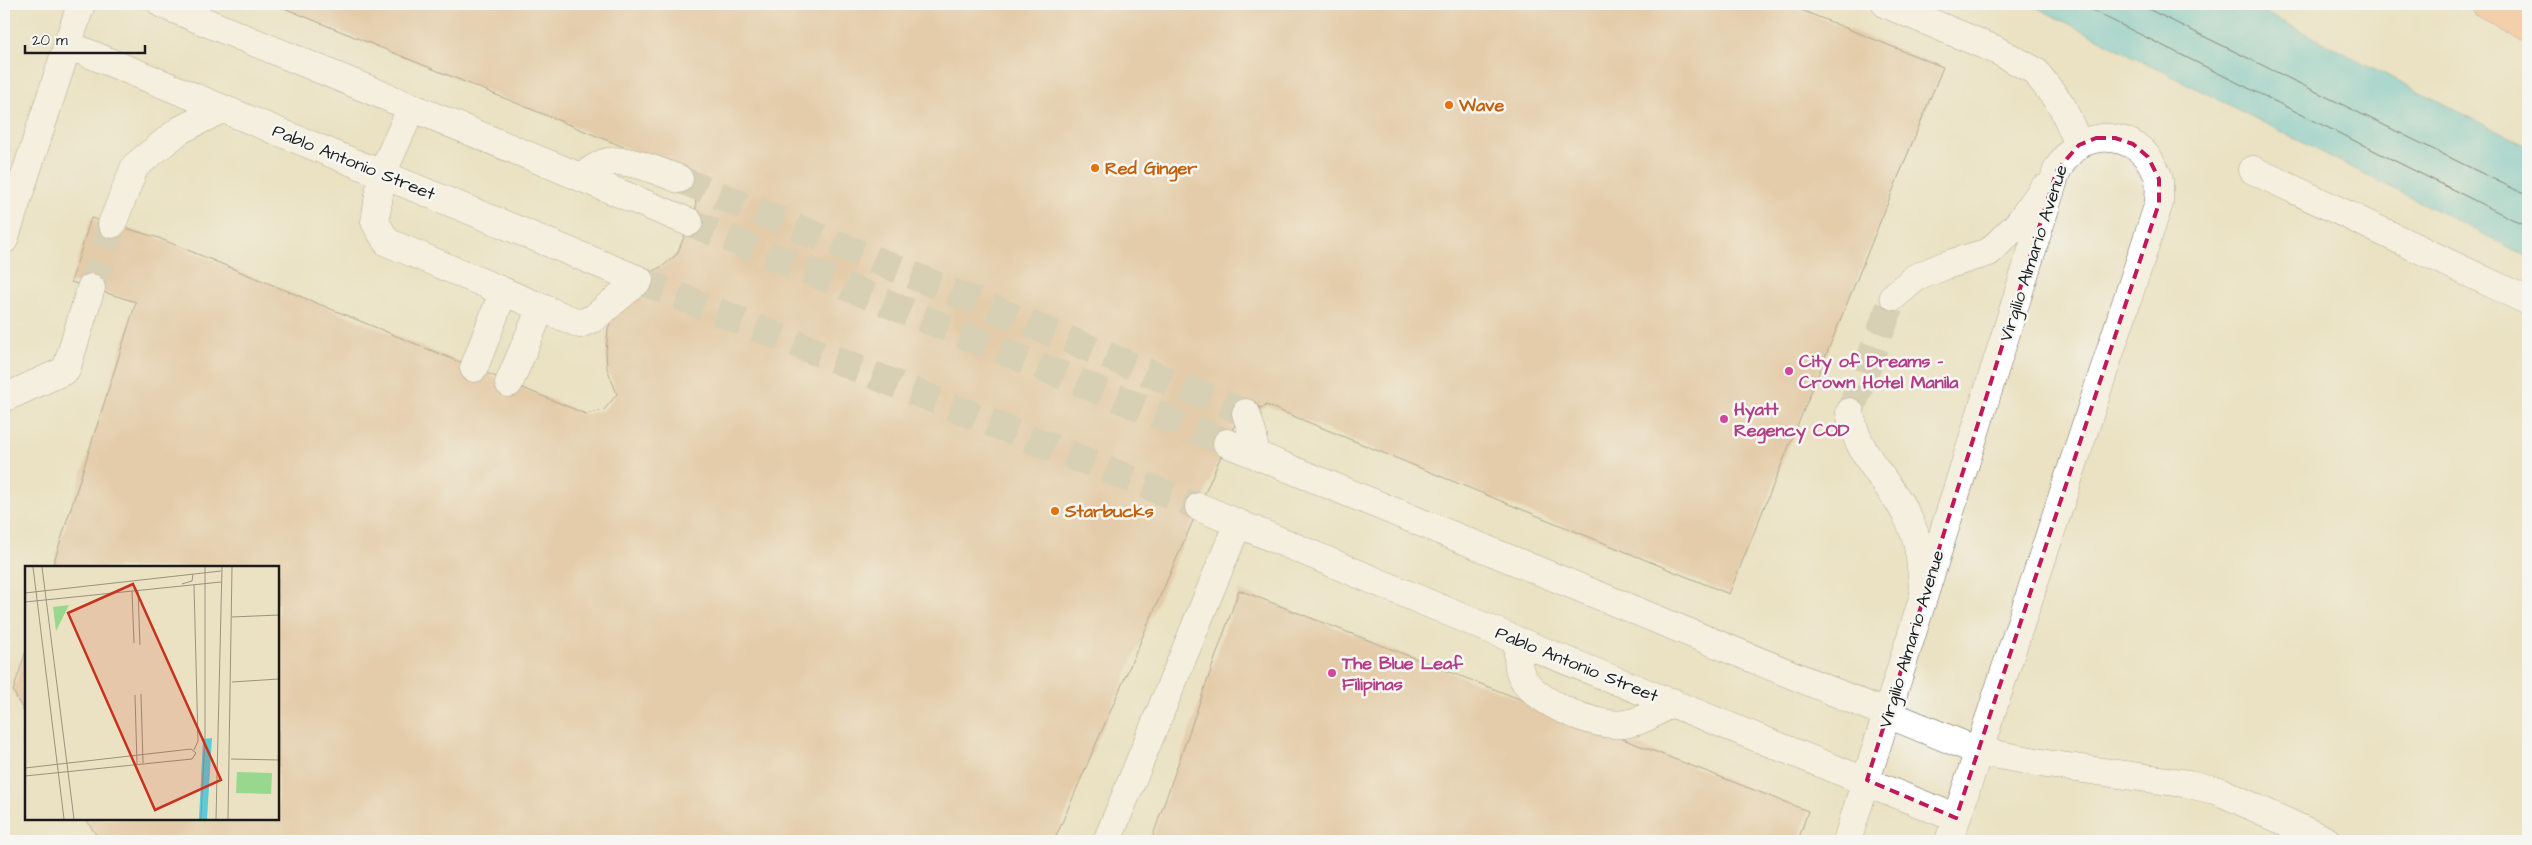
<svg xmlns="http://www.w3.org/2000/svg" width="2532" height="845" font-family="'Architects Daughter',sans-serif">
<rect width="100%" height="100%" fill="#f6f6f2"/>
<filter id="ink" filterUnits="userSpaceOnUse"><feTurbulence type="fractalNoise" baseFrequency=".02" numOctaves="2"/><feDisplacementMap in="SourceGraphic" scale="10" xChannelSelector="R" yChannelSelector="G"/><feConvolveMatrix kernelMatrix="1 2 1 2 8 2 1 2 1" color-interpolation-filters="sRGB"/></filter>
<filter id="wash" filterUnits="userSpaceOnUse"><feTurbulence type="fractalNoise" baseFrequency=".0096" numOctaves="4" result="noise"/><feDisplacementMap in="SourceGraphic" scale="20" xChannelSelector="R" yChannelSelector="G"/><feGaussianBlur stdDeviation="1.12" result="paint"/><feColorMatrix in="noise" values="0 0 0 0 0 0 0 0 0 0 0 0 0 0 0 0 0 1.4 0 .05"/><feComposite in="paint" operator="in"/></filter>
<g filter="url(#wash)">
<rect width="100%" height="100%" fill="#ebe2c3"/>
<path fill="#5ec9d9" stroke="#3d727a" d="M2030 4H2248L2528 147V257Z"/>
<g id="blocks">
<path fill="#dcb28c" d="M274 4H1786L1943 67 1729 594 1266 405 1265 407 1256 408 1239 418 1234 426 1054 841H100L86 819H278V568H52L136 302 71 282 91 218 156 237 586 414 604 410 617 394 607 368 606 352 608 329 616 309 647 274 663 266 677 254 696 208 695 188 691 180 675 168Z
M1239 590 1808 811 1798 841H1151Z
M26 651V716L13 691Z"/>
</g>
</g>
<g filter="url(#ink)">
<use href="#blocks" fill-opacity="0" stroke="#646156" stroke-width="1"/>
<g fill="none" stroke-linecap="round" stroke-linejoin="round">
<path stroke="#c2baa2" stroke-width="28" stroke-dasharray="28 14" stroke-linecap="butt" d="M679 179 1246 413
M689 222 1227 443
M639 280 1199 507
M91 288 112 224
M1850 412 1894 296"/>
<defs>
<path id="minor" d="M162 4 689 222
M1886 4 1996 50 2035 71 2062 106 2079 145
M68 45 639 280 594 318 580 324 387 242 375 222 382 174 412 107
M2253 170 2528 301
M581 177C589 172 598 164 608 162 631 158 659 172 679 179
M112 224 135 166 180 130 222 109
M4 240 81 4
M1894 296 1915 278 1946 265 1989 252 2018 224 2043 189
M474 368 503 292
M509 383 541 308
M4 398 66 370 91 288
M1850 412C1858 462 1895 484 1912 527 1920 546 1921 567 1923 587
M1246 413 1253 436 1255 454
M1227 443 1978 751 2047 764 2189 784 2219 791 2327 841
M1199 507 1518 641 1956 818
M1518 641C1518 651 1517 663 1520 672 1529 701 1596 728 1624 724 1642 722 1656 712 1672 702
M1107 841 1238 523
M1847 841 2057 170C2063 160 2070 150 2080 144 2107 131 2139 139 2153 166 2155 170 2159 175 2159 180 2160 187 2159 196 2159 203L1949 841"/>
<path id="highway" d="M2486 4 2528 26"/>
</defs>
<use href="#minor" stroke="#646156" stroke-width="29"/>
<use href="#highway" stroke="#646156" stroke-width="29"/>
<use href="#minor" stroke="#fff" stroke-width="28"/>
<use href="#highway" stroke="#fcba8e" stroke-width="28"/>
<path stroke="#1c1c1c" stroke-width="1" d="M2079 4 2528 227
M2138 4 2528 196"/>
</g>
</g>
<path d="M0 0H2532V845H0ZM2096 138H2115L2133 144 2148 157 2159 179V203L1956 818 1867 780 2057 170 2079 145Z" fill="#ebe2c3" fill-opacity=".55" fill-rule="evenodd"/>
<path fill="none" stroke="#c2185b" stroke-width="4" stroke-dasharray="10 6" stroke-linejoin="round" d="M2096 138H2115L2133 144 2148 157 2159 179V203L1956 818 1867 780 2057 170 2079 145Z"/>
<g fill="#e8710a" stroke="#f6f6f2" stroke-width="2">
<circle cx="1449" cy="105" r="5"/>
<circle cx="1095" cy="168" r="5"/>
<circle cx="1055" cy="511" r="5"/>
</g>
<g fill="#d1479c" stroke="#f6f6f2" stroke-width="2">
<circle cx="1789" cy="371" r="5"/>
<circle cx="1724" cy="419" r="5"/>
<circle cx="1332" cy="673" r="5"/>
</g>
<g text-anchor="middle" stroke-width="5" stroke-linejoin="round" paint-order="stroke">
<g font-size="18" font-weight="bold" fill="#c56008" stroke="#f6f6f2" text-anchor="start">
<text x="1459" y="111">Wave</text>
<text x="1105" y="174">Red Ginger</text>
<text x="1065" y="517">Starbucks</text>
</g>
<g font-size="18" fill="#1c1c1c" stroke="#f6f6f2">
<text transform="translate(354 162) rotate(22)" y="6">Pablo Antonio Street</text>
<text transform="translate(2033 253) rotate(-72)" y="6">Virgilio Almario Avenue</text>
<text transform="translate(1911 639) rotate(-73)" y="6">Virgilio Almario Avenue</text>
<text transform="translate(1577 664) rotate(22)" y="6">Pablo Antonio Street</text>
</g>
<g font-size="18" font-weight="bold" fill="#b23c85" stroke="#f6f6f2" text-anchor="start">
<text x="1799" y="367">City of Dreams -<tspan x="1799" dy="21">Crown Hotel Manila</tspan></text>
<text x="1734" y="415">Hyatt<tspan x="1734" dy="21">Regency COD</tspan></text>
<text x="1342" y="669">The Blue Leaf<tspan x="1342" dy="21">Filipinas</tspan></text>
</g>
</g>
<g transform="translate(25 566)">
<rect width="254" height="254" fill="#ebe2c3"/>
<path d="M44 39 31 65 28 41ZM212 206 247 207 246 228 211 227Z" fill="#98d88e"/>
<path d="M187 172 182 253H174L178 173Z" fill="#5ec9d9"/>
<path fill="none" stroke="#989380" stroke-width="1" d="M8 1 39 253M17 1 49 253M157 18 167 15 168 8M113 24 115 79M107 25 109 77M0 27 196 5M0 36 196 16M207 51 254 49M207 116 254 113M116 128 118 197M110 129 112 198M169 184 173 175 169 19M206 193 254 194M0 202 166 183 171 187 167 193 0 210M176 253 180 170V1M191 253 197 1M203 253 207 1"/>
<path fill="#c8321e" fill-opacity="0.15" stroke="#c8321e" stroke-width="2.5" d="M108 18 196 214 130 244 43 47Z"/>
<rect width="254" height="254" fill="none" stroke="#1c1c1c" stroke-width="2.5"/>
</g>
<rect width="2532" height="845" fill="none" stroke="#f6f6f2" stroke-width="20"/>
<path d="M25 45v8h120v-8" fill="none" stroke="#1c1c1c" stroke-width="2.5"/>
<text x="32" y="45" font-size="15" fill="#1c1c1c" stroke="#f6f6f2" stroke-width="4" paint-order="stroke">20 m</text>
</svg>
